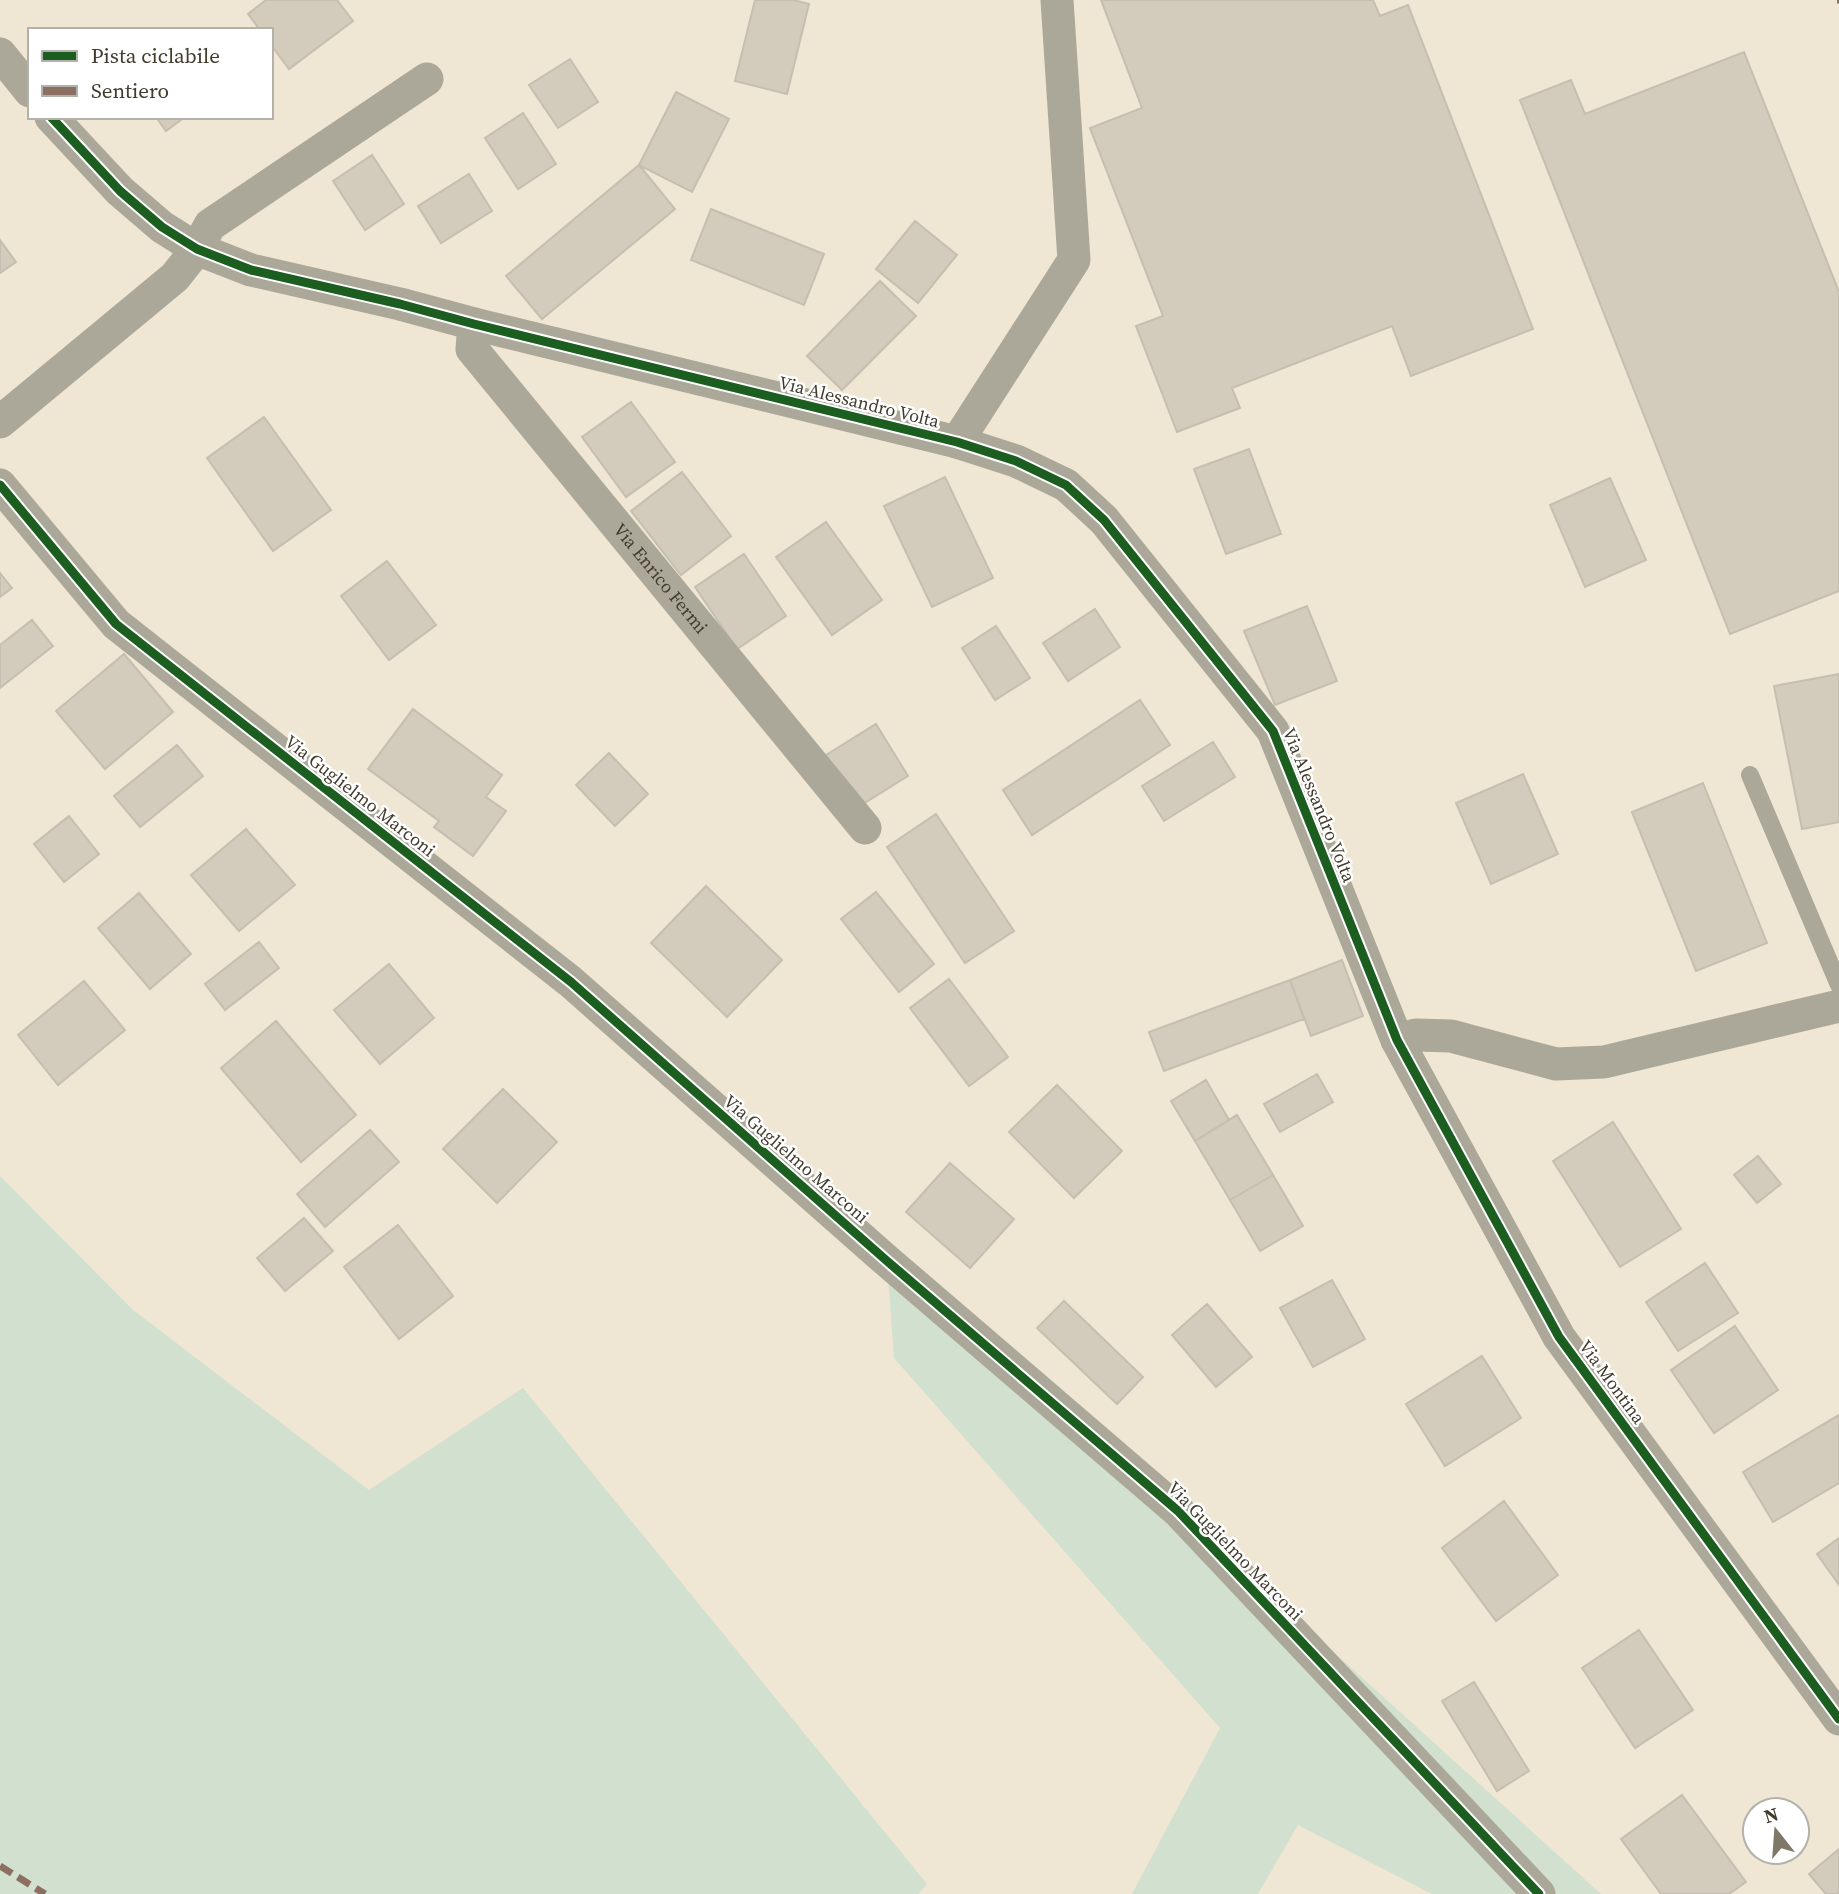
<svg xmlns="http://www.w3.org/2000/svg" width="1839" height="1894" font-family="'Source Serif 4',serif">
<rect width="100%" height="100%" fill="#efe6d3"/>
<path fill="#d2e0cf" d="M0 1176 133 1310 369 1490 523 1388 927 1884 918 1894H0Z
M887 1261 1178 1511 1601 1894H1432L1298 1825 1258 1894H1132L1220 1728 894 1358Z"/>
<path fill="#d3cbbc" stroke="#c6beb0" stroke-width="2" d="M266 0H337L353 21 289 69 271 45V30H260L248 14Z
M755 0H793L809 4 787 94 735 81Z
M1101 0H1373L1380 16 1408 5 1533 329 1411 376 1392 326 1232 388 1240 408 1177 432 1136 326 1163 316 1090 128 1142 108Z
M1744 52 1839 292V591L1730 634 1520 100 1571 80 1585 114Z
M570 59 598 102 558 128 529 85Z
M676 92 729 119 692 192 639 165Z
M523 113 556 164 518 189 485 138Z
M156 117H185L166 131Z
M372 155 404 204 365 230 333 181Z
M639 165 675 209 542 319 506 276Z
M469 174 492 211 441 243 418 206Z
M711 209 824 254 804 305 691 260Z
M915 221 957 255 918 303 876 269Z
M0 240 16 262 0 273Z
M880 281 916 316 842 390 807 356Z
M631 402 675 462 626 497 582 437Z
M264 417 331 510 273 551 207 458Z
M1249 449 1281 534 1226 554 1194 469Z
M682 472 731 536 681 575 631 511Z
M945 477 993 578 932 607 884 506Z
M1610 478 1646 560 1585 587 1550 505Z
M826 522 882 600 832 635 776 557Z
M744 554 786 616 737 649 695 587Z
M387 561 436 625 389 660 341 596Z
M0 573 12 588 0 597Z
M1307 606 1337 681 1275 705 1244 631Z
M1095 609 1120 647 1068 681 1043 643Z
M32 620 53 646 0 688V645Z
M996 626 1030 678 995 700 962 648Z
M124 654 173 712 105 769 56 711Z
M1839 674V822L1802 829 1774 686Z
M1140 700 1170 745 1032 835 1003 790Z
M413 709 502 775 486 797 506 811 473 856 434 827 439 821 368 769Z
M876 724 908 776 858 807 826 755Z
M1213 742 1235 777 1164 821 1142 786Z
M177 745 203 776 140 827 114 796Z
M609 753 648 794 615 826 576 785Z
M1523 774 1558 854 1491 884 1456 803Z
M1703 783 1767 943 1696 971 1632 812Z
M936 814 1014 931 965 963 887 847Z
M69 816 99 854 64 882 34 844Z
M246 829 295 885 239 931 191 875Z
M706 886 782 960 727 1017 651 943Z
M876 892 934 964 899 992 841 919Z
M139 893 191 954 150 989 98 928Z
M259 942 279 968 225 1010 205 984Z
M1342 960 1363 1016 1311 1036 1290 980Z
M389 964 434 1018 380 1064 334 1010Z
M949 979 1008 1057 969 1086 910 1008Z
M1290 980 1304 1019 1164 1071 1149 1032Z
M84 981 125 1030 58 1085 18 1035Z
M276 1021 356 1115 301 1162 221 1068Z
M1317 1074 1333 1102 1280 1132 1264 1104Z
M1206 1080 1229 1120 1195 1141 1171 1101Z
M1057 1085 1122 1151 1074 1198 1009 1132Z
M503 1089 557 1142 497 1203 443 1149Z
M1237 1115 1273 1175 1230 1200 1195 1141Z
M1613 1122 1681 1229 1620 1267 1553 1161Z
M370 1130 399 1162 325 1227 297 1194Z
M1758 1156 1781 1184 1757 1203 1734 1175Z
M950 1163 1014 1219 970 1268 906 1212Z
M1273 1175 1303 1226 1260 1251 1230 1200Z
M304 1218 333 1251 285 1291 257 1258Z
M398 1225 453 1296 399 1339 344 1267Z
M1705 1263 1738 1313 1678 1351 1646 1302Z
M1332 1280 1365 1339 1313 1367 1280 1308Z
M1064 1301 1143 1377 1117 1404 1037 1328Z
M1207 1304 1252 1357 1216 1387 1172 1335Z
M1735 1326 1778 1390 1714 1433 1671 1370Z
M1482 1356 1521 1418 1445 1466 1406 1404Z
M1839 1415V1483L1773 1522 1743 1472Z
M1504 1501 1558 1575 1496 1621 1442 1548Z
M1839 1538V1585L1817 1554Z
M1639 1630 1693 1710 1635 1748 1582 1668Z
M1474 1682 1529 1771 1497 1791 1442 1701Z
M1682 1795 1746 1882 1729 1894H1661L1621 1839Z
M1839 1849V1894H1826L1809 1874Z"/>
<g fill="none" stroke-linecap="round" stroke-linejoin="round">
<path stroke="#aba899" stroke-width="18" d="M1750 775 1839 985"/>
<g stroke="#aba899" stroke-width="33">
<path d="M0 54 30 91"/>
<path d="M51 117 120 191 162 227 197 249 251 270 400 304 474 324 957 442 1016 461 1066 485 1104 520 1273 731 1397 1040 1559 1337 1839 1719"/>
<path id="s1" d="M474 324 472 349 865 828"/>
<path d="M0 422 175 277 197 249 210 225 427 79"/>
<path d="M957 442 1074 260 1057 0"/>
<path d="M0 485 116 624 571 982 887 1261 1178 1511 1539 1894"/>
<path d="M1397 1040 1416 1035 1451 1036 1556 1064 1604 1062 1839 1006"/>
</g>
<path stroke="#8d6e63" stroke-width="7" stroke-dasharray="14 7" stroke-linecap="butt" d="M1837 0H1839
M0 1866 45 1894"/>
<defs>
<path id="cycleway" d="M51 117 120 191 162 227 197 249 251 270 400 304 474 324 957 442 1016 461 1066 485 1104 520 1273 731 1397 1040 1559 1337 1839 1719
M0 485 116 624 571 982 887 1261 1178 1511 1539 1894"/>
</defs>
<use href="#cycleway" stroke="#fff" stroke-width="13"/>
<use href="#cycleway" stroke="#1b5e20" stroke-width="9"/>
</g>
<g text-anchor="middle" stroke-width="5" stroke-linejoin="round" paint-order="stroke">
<g font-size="18" fill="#433c2e" stroke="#fff">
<text transform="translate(859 402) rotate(14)" y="6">Via Alessandro Volta</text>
<text dy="6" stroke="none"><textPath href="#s1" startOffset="322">Via Enrico Fermi</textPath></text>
<text transform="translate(360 796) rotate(38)" y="6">Via Guglielmo Marconi</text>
<text transform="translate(1319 805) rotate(68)" y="6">Via Alessandro Volta</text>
<text transform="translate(796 1159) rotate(41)" y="6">Via Guglielmo Marconi</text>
<text transform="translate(1612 1382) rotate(54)" y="6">Via Montina</text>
<text transform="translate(1235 1551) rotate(46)" y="6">Via Guglielmo Marconi</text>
</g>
</g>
<rect x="28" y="28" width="245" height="91" fill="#ffffff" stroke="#b4b1ab" stroke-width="2"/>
<rect x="42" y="51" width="35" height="10" fill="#1b5e20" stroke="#b4b1ab" stroke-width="2"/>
<text x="91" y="63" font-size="21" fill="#433c2e">Pista ciclabile</text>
<rect x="42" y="86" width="35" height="10" fill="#8d6e63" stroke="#b4b1ab" stroke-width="2"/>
<text x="91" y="98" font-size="21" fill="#433c2e">Sentiero</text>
<g transform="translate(1776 1831) rotate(343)"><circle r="33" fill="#ffffff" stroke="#b4b1ab" stroke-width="2"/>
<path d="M0-5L12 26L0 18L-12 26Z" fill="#7f7868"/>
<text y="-10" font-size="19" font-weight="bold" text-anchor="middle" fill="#433c2e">N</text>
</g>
</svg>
